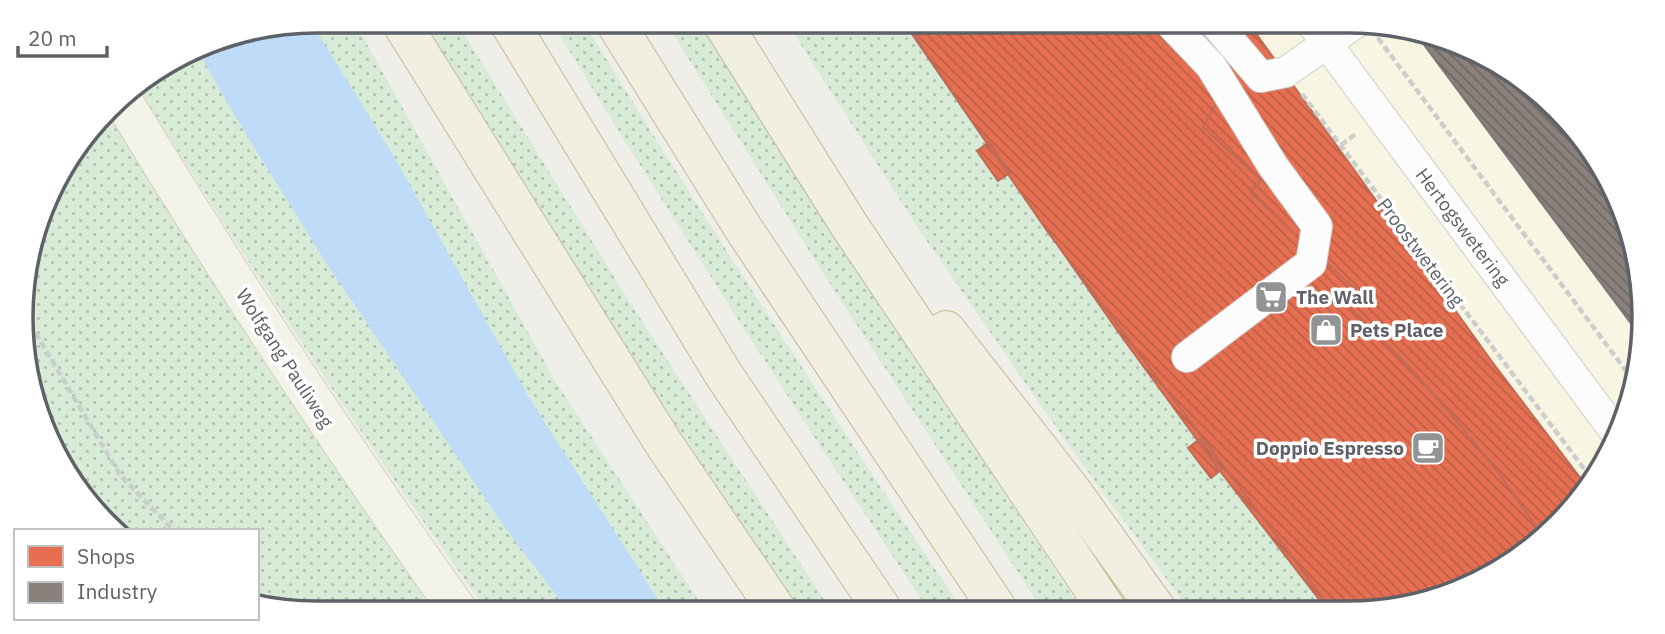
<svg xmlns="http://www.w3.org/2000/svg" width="1665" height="634" font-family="'IBM Plex Sans',sans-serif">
<defs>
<pattern id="grass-dots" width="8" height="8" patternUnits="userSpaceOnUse" patternTransform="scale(1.75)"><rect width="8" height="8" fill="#d7ebd6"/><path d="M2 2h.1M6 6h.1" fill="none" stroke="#b2c2b1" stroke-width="1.8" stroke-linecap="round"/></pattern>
<pattern id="shops-back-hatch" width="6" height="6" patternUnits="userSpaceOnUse" patternTransform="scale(1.75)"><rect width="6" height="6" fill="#e76f51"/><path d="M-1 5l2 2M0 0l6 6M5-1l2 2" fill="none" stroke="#be5f47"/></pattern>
<pattern id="industry-back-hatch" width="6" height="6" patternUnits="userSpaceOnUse" patternTransform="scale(1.75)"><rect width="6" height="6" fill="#8a817c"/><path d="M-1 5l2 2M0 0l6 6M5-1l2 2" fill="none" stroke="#6e6865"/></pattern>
</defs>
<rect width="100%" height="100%" fill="#efeee9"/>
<path fill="#f8f5e3" d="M814 21H1348L1425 31 1529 82 1642 279 1634 394 1594 481 1543 540 1462 590 1387 610 1257 611Z"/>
<path fill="url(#grass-dots)" d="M317 21H354L557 384 706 612 489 613C364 442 249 265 137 86L221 37Z
M422 21H456L632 306 832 612H798L610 325Z
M551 21H583C705 221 833 417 963 611L930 612C800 417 673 221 551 21Z
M665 21H702L853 262 1082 611H1043L1042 609 827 279Z
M786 21H905C1039 223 1178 420 1328 611H1190L1067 443 920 231Z
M108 111 256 351 436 613H317L257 605V531H117L71 481 27 375 24 278 60 169Z"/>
<path fill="#bedbf8" d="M311 22 393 155 531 401 666 612H569L503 525 323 258 235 116 198 51 221 37Z"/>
<path fill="url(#shops-back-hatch)" stroke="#be6b58" stroke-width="2" d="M903 21H1247L1493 363 1588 488 1543 540 1462 590 1387 610 1333 611 1047 231Z
M905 21H1200L1213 44 1190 60 1221 95 1203 127 1261 180 1250 192 1356 290 1345 302 1412 370 1451 414 1498 472 1544 538 1462 590 1387 610 1328 611 1220 471 1124 340 1003 167Z
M989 142 1010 173 998 181 977 151Z
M1200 439 1222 469 1211 478 1188 448Z"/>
<path fill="url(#industry-back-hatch)" stroke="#7d7876" stroke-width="2" d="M1420 31 1529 82 1605 169 1642 279 1638 333 1416 34Z"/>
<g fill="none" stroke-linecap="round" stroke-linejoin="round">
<defs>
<path id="minor" d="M1168 21 1211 66 1273 166 1317 226 1311 263 1187 357
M1213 21 1261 77 1286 72 1357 22
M1310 21 1616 433"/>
<path id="major" d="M120 96C227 273 340 445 460 613"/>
<path id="highway" d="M400 21 664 444 778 612
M508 21 724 375 884 612
M614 21 743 228 999 611
M721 21 849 225 1108 611
M946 330 1072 491 1158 611"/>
</defs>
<use href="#minor" stroke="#cccccb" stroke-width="32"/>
<use href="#major" stroke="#d7d0b6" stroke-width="40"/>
<use href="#highway" stroke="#c7bb95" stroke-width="40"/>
<path stroke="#cacfcc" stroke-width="4.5" stroke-dasharray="7 3.5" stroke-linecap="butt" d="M1378 38 1635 383
M1302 94 1594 482
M1341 145 1357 133
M25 315 120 475 174 531"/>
<use href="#minor" stroke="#fdfcfc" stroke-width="30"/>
<use href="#major" stroke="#f4f3e9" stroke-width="38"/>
<use href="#highway" stroke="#f1eee2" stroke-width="38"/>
</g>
<defs>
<symbol id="supermarket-square" viewBox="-11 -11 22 22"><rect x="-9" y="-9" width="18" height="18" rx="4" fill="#919395" stroke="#fff"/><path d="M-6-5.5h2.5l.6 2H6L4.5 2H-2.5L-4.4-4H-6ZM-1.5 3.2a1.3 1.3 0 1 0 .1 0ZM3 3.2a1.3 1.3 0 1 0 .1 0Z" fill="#fff"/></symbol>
<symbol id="shop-square" viewBox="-11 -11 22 22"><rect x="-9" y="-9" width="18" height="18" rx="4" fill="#919395" stroke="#fff"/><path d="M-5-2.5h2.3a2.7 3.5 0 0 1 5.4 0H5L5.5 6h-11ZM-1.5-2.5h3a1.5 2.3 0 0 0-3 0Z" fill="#fff"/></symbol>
<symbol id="cafe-square" viewBox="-11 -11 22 22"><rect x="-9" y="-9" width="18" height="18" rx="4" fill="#919395" stroke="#fff"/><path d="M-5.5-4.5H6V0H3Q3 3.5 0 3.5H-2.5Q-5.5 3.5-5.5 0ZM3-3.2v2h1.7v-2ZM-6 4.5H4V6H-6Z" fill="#fff"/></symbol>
</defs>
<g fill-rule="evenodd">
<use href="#supermarket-square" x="1252" y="278" width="38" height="38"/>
<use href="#shop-square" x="1307" y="311" width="38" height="38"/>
<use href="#cafe-square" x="1409" y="429" width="38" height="38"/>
</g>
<g text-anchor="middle" stroke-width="7" stroke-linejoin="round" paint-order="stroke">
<g font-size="19" fill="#5e6268" stroke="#fff">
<text transform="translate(1463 227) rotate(53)" y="7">Hertogswetering</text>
<text transform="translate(1421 252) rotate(53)" y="7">Proostwetering</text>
<text transform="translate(285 358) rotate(57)" y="7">Wolfgang Pauliweg</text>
</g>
<g font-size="19" font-weight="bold" fill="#5e6268" stroke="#fff" text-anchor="start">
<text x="1296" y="304">The Wall</text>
<text x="1350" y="337">Pets Place</text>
<text x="1404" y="455" text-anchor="end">Doppio Espresso</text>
</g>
</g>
<path d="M0 0H1665V634H0ZM317 33H1348A284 284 0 0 1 1632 317V317A284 284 0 0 1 1348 601H317A284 284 0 0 1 33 317V317A284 284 0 0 1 317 33Z" fill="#fff" fill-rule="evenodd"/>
<path fill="none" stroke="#5e6268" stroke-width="3.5" d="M317 33H1348A284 284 0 0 1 1632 317V317A284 284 0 0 1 1348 601H317A284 284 0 0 1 33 317V317A284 284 0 0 1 317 33Z"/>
<rect x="14" y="529" width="245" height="91" fill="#ffffff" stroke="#bfc0c3" stroke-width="2"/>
<rect x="28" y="546" width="35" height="21" fill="#e76f51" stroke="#bfc0c3" stroke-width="2"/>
<text x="77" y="564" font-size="21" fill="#5e6268">Shops</text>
<rect x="28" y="582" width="35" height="21" fill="#8a817c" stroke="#bfc0c3" stroke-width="2"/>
<text x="77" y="599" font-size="21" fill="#5e6268">Industry</text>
<path d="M18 46v10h89v-10" fill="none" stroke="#5e6268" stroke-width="3.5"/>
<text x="28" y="46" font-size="21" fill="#5e6268" stroke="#ffffff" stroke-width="5" paint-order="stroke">20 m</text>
</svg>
